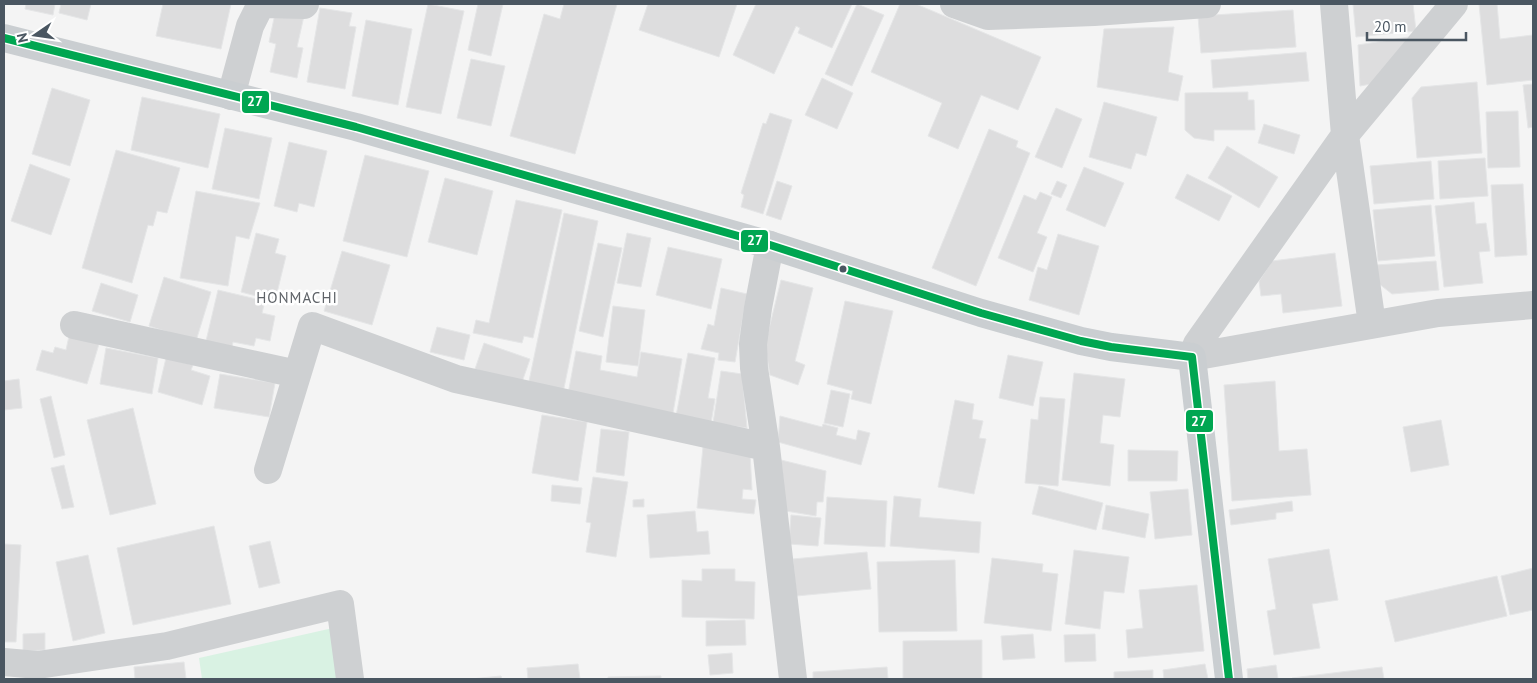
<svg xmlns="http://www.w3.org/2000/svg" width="1537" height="683" font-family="'PT Sans',sans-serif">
<rect width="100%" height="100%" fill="#f4f4f4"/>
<path fill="#d9f2e3" d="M333 628 340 679H202L199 658Z"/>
<path fill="#ddddde" stroke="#e5e6e7" d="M26 4H55L53 15 25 9Z
M61 4H91L87 20 59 13Z
M163 4H231L221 49 156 36Z
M428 4 464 11 441 114 406 107Z
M478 4H503L491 56 468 50Z
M564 4H617L575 154 510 136 544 14 560 19Z
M648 4H737L719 57 639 30Z
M756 4H852L832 48 798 33 800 28 796 26 774 74 733 55Z
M857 4 884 15 852 86 825 74Z
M900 4H916L1041 57 1018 110 981 95 958 149 928 136 942 103 871 72Z
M1353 4H1413L1416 31 1356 37Z
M1479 4H1497L1500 39 1533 35V80L1487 85Z
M320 8 352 13 349 26 356 27 345 89 307 82Z
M276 9 304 16 297 47 303 48 297 78 270 72 276 44 269 42Z
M1293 10 1296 47 1201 53 1198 16Z
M366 20 412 29 398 105 352 96Z
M1174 27 1168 72 1183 76 1178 101 1097 87 1104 29Z
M1409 37 1371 84 1360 86 1358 45Z
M1306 52 1309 81 1213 88 1211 60Z
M471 59 505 66 491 126 457 118Z
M822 78 853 93 837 129 805 115Z
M1477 82 1482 153 1417 158 1412 98 1421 87Z
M1533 84V127L1528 128 1523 85Z
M52 88 90 100 70 166 32 154Z
M1248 92V100H1254L1255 130H1214V141L1194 138 1185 130V93Z
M142 97 220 114 208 168 131 150Z
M1104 102 1157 117 1146 156 1136 153 1131 169 1089 157Z
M1056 108 1082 119 1062 168 1035 157Z
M1518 111 1520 167 1488 168 1486 112Z
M770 113 792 120 763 214 741 207 744 195 741 193 763 123 766 124Z
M1264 124 1300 135 1294 154 1258 143Z
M225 128 272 138 259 199 212 189Z
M989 129 1018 141 1016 147 1030 153 976 286 932 268Z
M289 142 327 151 314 207 299 203 297 212 274 206Z
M1227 146 1278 177 1259 208 1208 178Z
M116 150 180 168 167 213 157 211 153 226 148 225 132 283 82 268Z
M365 155 429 171 407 257 343 241Z
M1485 158 1488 196 1440 199 1438 161Z
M1431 161 1434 199 1374 204 1370 166Z
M30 164 70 179 51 235 11 221Z
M1084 167 1124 183 1105 227 1066 210Z
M1187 174 1232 196 1219 221 1175 198Z
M445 178 493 191 477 255 428 242Z
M777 181 792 186 781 220 766 215Z
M1057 181 1067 185 1061 198 1051 194Z
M1523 184 1527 255 1495 257 1491 185Z
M196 191 260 203 249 239 236 236 228 286 180 278Z
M1040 192 1052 197 1037 233 1047 237 1033 272 998 258 1024 195 1036 200Z
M516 200 562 210 533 338 524 336 522 343 473 333 476 320 489 323Z
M1474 202 1476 224 1486 223 1490 251 1479 252 1483 283 1444 287 1435 206Z
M1431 205 1435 256 1378 261 1373 210Z
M564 213 598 221 563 393 528 386Z
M256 233 279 239 275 253 286 256 275 301 241 292Z
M627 233 651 238 641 287 617 283Z
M1058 234 1099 246 1079 315 1029 300 1038 267 1047 270Z
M598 243 622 248 603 337 579 331Z
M668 247 722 259 711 309 656 295Z
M342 251 390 265 372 325 324 311Z
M1335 253 1342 306 1283 313 1281 294 1261 296 1259 281 1272 261Z
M1436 261 1439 290 1392 294 1378 283 1376 265Z
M164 277 211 292 196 341 149 326Z
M781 280 813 288 795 361 805 365 798 385 770 375 765 345Z
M101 283 138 295 130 322 92 311Z
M721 288 747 294 735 362 718 360 719 353 701 349 708 324 714 326Z
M218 290 265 301 262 313 275 316 270 341 256 338 254 346 233 342 232 347 206 341Z
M845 301 893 311 871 404 851 399 853 391 827 384Z
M613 306 645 310 638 366 606 362Z
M437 327 470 335 464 360 430 352Z
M69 336 99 344 87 384 36 370 42 350 53 353 55 347 66 350Z
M484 343 530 359 521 385 475 369Z
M106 348 158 358 152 394 100 384Z
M576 351 602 356 600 370 637 377 641 352 682 359 673 413 568 394Z
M688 353 715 358 708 398 715 399 711 423 676 416Z
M1008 355 1043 362 1033 406 999 398Z
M166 358 193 365 191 370 210 376 202 405 158 392Z
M721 371 742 374 747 428 713 423Z
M1074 373 1125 379 1120 417 1103 415 1100 443 1114 445 1110 486 1062 480Z
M220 374 275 383 269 417 214 408Z
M19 379 22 408 4 410V381Z
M1275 381 1279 451 1307 449 1311 495 1232 501 1224 385Z
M831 390 850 394 843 427 824 423Z
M51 396 65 455 54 458 40 399Z
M1040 397 1065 399 1058 486 1025 483 1031 419 1038 420Z
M955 400 974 404 972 419 983 421 979 438 986 439 974 494 938 487Z
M133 408 156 504 110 515 87 420Z
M542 415 587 422 578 481 532 473Z
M780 416 822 427 823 424 838 428 836 435 856 440 858 430 870 433 861 465 778 442Z
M1441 420 1449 465 1411 472 1403 427Z
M601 429 629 432 624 476 596 472Z
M703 447 750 453 752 490 743 489 742 499 756 500 754 514 697 508Z
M1128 450 1178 451 1177 481H1128Z
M781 460 826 471 823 502H817L816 516 786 511Z
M64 465 74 507 62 509 51 468Z
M593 477 628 482 616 557 586 552 591 523 586 522Z
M552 485 582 488 580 504 551 501Z
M1039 486 1103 503 1096 530 1032 514Z
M1188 489 1192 535 1155 539 1150 492Z
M894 496 921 499 919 517 981 522 979 553 890 546Z
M827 497 887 501 885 547 824 544Z
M644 499V507H633V500Z
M1292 501 1293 511 1276 513V519L1231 525 1229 510Z
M1106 505 1149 514 1145 538 1102 529Z
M695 511 697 532 708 531 710 554 650 558 647 515Z
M791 515 821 518 818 546 789 544Z
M214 526 231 604 133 625 117 548Z
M270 541 280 583 259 588 249 546Z
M4 544 21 545 16 642H4Z
M1329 549 1338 600 1312 604 1320 648 1274 655 1267 611 1276 609 1268 559Z
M1074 550 1129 557 1124 593 1104 591 1100 629 1065 624Z
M867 552 871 589 796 596 793 559Z
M88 555 105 633 73 641 56 562Z
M992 558 1043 564 1042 572 1058 574 1051 631 984 623Z
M955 560 957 631 879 632 877 562Z
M1533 568V610L1510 615 1501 576Z
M702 569H735V581L755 582 754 619 682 617V580L702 581Z
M1497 576 1507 616 1395 642 1385 601Z
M1197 585 1204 651 1128 658 1126 630 1143 628 1139 590Z
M745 620 746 645 706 646V621Z
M45 633V650L23 651V634Z
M1033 634 1035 658 1003 660 1001 636Z
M1095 634 1096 661 1065 662 1064 635Z
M982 640V679H903V641Z
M732 653 733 673 710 675 708 655Z
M184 662 186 679H135L134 667Z
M578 664 580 679H528L527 668Z
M1205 664 1208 679H1164L1163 670Z
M1276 665 1278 679H1248L1247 669Z
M887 667 888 679H813V672Z
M1382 667 1384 679H1292V678Z
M1153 670V679H1114V672Z
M501 676 502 679H471Z
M661 676V679H608V677Z"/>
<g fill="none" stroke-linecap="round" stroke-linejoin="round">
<path stroke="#ced0d2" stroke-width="28" d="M267 4 304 5 305 4
M954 4 988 16 1094 12 1207 4
M1334 4 1345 135 1372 324
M1454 4 1345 135 1197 344 1192 357 1438 313 1533 305
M231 96 250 26 261 4
M770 245 758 308 753 344 754 368 766 447 793 679
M74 325 297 374
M268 470 312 326 456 379 766 447
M4 662 38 665 167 646 340 604 350 679"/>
<path stroke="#caced1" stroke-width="28" d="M4 38 356 127 770 245 981 313 1081 341 1111 347 1192 357 1229 679"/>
<defs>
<path id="bus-1" d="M4 38 356 127 770 245 981 313 1081 341 1111 347 1192 357 1229 679"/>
</defs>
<use href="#bus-1" stroke="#fff" stroke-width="11"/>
<use href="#bus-1" stroke="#00a651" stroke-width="8"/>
</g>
<circle fill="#4a5661" stroke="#fff" stroke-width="2" cx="843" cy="269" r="4.5"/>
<g text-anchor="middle" stroke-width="5" stroke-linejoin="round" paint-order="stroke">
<g font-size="15" letter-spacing="1" fill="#5f6368" stroke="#fff">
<text x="297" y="303">HONMACHI</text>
</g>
</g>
<g stroke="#fff" stroke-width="2">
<rect x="241" y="90" width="29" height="24" rx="5" fill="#00a651"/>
<rect x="740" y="229" width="29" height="24" rx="5" fill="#00a651"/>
<rect x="1185" y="409" width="29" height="24" rx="5" fill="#00a651"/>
</g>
<g font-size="14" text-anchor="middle" font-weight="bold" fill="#fff">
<text x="255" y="106">27</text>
<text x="755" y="245">27</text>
<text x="1199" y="426">27</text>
</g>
<rect width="1537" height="683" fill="none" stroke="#4a5661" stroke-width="10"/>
<g transform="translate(35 35) rotate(257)" stroke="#ffffff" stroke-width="4" paint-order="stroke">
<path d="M0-4L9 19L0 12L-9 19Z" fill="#4a5661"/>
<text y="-8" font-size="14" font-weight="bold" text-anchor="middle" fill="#4a5661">N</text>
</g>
<path d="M1367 32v8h99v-8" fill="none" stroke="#4a5661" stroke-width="2.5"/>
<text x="1374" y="32" font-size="15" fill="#4a5661" stroke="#ffffff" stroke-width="4" paint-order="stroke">20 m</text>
</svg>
